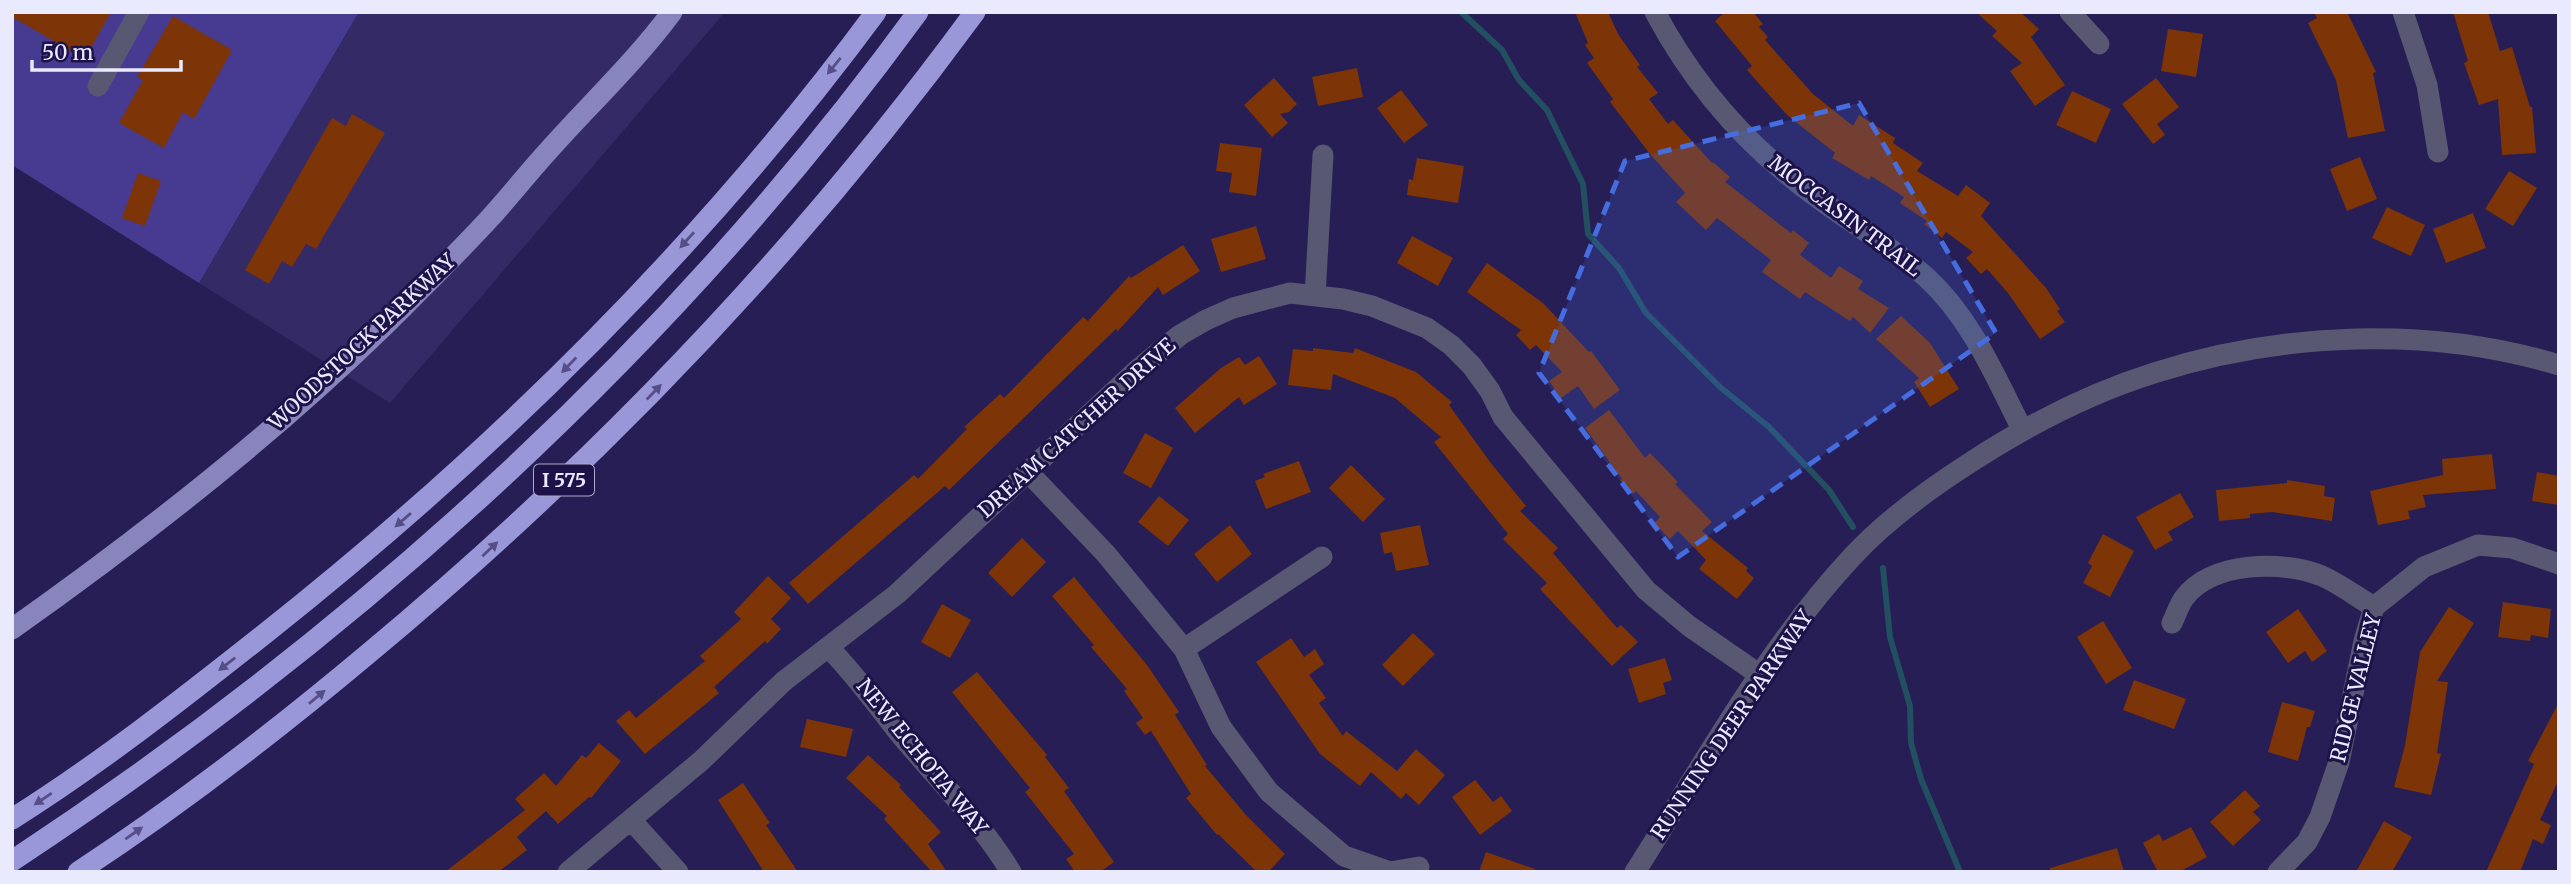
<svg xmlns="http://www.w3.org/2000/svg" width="2571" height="884" font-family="Merriweather,serif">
<rect width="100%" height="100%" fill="#271e55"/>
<path fill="#342b66" d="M359 12H725L390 403 199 283Z"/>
<path fill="#473b91" d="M12 12H359L199 283 12 165Z"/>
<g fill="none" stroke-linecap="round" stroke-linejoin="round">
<path stroke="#225061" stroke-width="6" d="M1461 12 1502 50 1519 80 1547 110 1583 184 1588 234 1619 268 1646 313 1720 387 1769 427 1829 490 1853 527
M1883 568 1890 637 1910 706 1911 743 1921 779 1960 872"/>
</g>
<path fill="#7d3407" d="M12 12H111L85 59 12 17Z
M1575 12H1608L1618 34 1640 65 1637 67 1658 93 1649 99 1668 124 1673 120 1712 163 1713 162 1730 177 1725 182 1791 233 1793 230 1809 243 1800 255 1831 278 1839 266 1863 281 1858 289 1889 308 1870 333 1853 317 1850 321 1805 292 1800 299 1762 272 1771 260 1717 218 1706 230 1676 202 1685 193 1650 154 1610 102 1613 99 1587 63 1594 58 1585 45 1588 43Z
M1725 12H1753L1763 24 1759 27 1768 37 1765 40 1813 94 1853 126 1859 115 1895 138 1893 143 1923 163 1917 171 1958 196 1966 185 1990 203 1981 216 2046 288 2060 309 2057 311 2065 322 2040 339 2008 293 1987 269 1981 274 1966 258 1973 252 1946 232 1942 238 1924 224 1927 221 1900 203 1904 197 1871 176 1869 180 1832 158 1835 153 1787 115 1747 70 1752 66 1715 21Z
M1976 12H2020L2039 29 2031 37 2065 85 2035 106 2010 71 2022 63 1992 36 1997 31Z
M2314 12H2347L2376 72 2373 73 2385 131 2348 138 2336 80 2308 23 2317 18Z
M2453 12H2488L2500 51 2512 47 2530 107H2532L2536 153 2502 155 2498 99 2479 105 2464 63 2468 61Z
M173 16 232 50 194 119 183 112 164 148 119 123 143 80 137 77Z
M2168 29 2203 34 2196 77 2161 71Z
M1357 68 1363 97 1318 106 1312 77Z
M1274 78 1297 104 1289 112 1280 114 1288 123 1272 137 1244 105Z
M2156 78 2179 107 2157 124 2165 135 2153 144 2122 104Z
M1401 90 1428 125 1404 143 1377 108Z
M2072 91 2111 109 2096 143 2056 125Z
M352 114 385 133 316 249 306 244 292 267 282 261 269 284 245 270 332 118 346 126Z
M1220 143 1262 148 1256 196 1229 192 1232 173 1216 171Z
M2360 157 2377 199 2347 211 2330 169Z
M1417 158 1464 166 1458 203 1407 195 1409 179 1413 180Z
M2509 171 2537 188 2513 226 2485 209Z
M138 173 161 181 145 226 122 218Z
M2387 207 2425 225 2411 256 2372 238Z
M2473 213 2486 248 2446 263 2433 229Z
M1256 226 1266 259 1221 272 1211 239Z
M1412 236 1453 258 1438 286 1397 263Z
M1183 245 1200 271 1163 295 1158 287 1118 331 1116 329 949 490 945 486 808 604 789 583 914 475 918 479 967 429 964 427 1000 394 1004 398 1083 317 1088 321 1129 276 1131 278Z
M1487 263 1543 303 1589 352 1591 351 1620 390 1594 409 1578 386 1561 398 1549 381 1562 372 1536 345 1530 350 1516 335 1521 330 1467 292Z
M1901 316 1930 343 1959 389 1930 407 1914 382 1919 378 1876 339Z
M1313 348 1353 353 1355 348 1416 372 1452 402 1449 405 1490 462 1526 506 1520 511 1558 548 1553 553 1617 628 1621 625 1638 642 1612 666 1540 589 1547 583 1503 539 1508 534 1434 442 1441 437 1395 398 1333 374 1331 390 1288 385 1293 349 1313 351Z
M1259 356 1277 384 1244 405 1239 397 1195 433 1175 408 1221 368 1239 357 1245 365Z
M1609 410 1645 458 1650 453 1678 482 1675 484 1712 522 1702 531 1748 568 1746 571 1754 578 1737 599 1699 569 1706 560 1678 531 1670 539 1654 523 1660 517 1636 491 1633 494 1620 480 1622 479 1585 428Z
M1145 433 1173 448 1151 488 1123 473Z
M2492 454 2496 489 2423 495 2426 507 2408 511 2410 519 2378 525 2370 491 2443 475 2442 459Z
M1299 461 1311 492 1266 509 1255 481 1265 477 1263 474Z
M1351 465 1385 499 1363 522 1329 488Z
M2537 472 2559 476V505L2532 501Z
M2287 480 2325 486 2324 496 2335 498 2332 521 2272 512 2250 514V518L2219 521 2216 490 2287 483Z
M2180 493 2194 517 2168 532 2173 540 2155 550 2136 517Z
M1159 496 1189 520 1168 546 1138 522Z
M1230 525 1252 554 1217 582 1194 554Z
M1420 525 1429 565 1396 571 1392 552 1384 554 1380 533Z
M2103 534 2134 551 2110 597 2083 583 2092 566 2088 563Z
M1022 538 1046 562 1012 597 988 573Z
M768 576 791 598 771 619 781 629 767 644 765 641 714 687 719 693 645 754 616 721 629 710 636 718 705 661 700 656 741 619 734 612Z
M1074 577 1147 665 1179 712 1175 715 1207 765 1205 766 1246 815 1285 854 1268 872H1257L1218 834 1217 835 1186 798 1191 794 1151 731 1145 735 1136 723 1143 718 1124 691 1127 689 1091 647 1094 645 1052 596Z
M2503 602 2551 609 2548 638 2531 635 2530 641 2498 637Z
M942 604 971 620 950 658 921 642Z
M2449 607 2474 623 2437 681 2448 682 2437 753 2441 754 2431 795 2394 787 2405 745 2420 652Z
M2298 609 2327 651 2312 662 2305 651 2288 663 2266 632Z
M2103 621 2132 668 2106 684 2077 637Z
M1413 633 1435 654 1403 686 1382 665Z
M1291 638 1304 657 1315 649 1324 664 1309 675 1326 698 1319 703 1343 736 1346 731 1397 771 1416 749 1445 775 1419 805 1406 793 1401 799 1371 772 1360 786 1320 754 1256 662Z
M1665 658 1672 680 1663 683 1666 694 1639 703 1628 669Z
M977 672 1047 755 1045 757 1069 788 1064 791 1114 862 1100 872H1075L1066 859 1074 854 1025 792 1030 788 952 692Z
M2134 680 2186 699 2174 729 2123 710Z
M2282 702 2315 711 2310 727H2307L2298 761 2268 752Z
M2559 702V779L2540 820 2551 825 2543 844 2533 839 2520 872H2486L2534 764 2528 761Z
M807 719 853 729 846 757 800 747Z
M599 743 621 761 591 798 589 797 558 824 546 811 517 837 527 850 498 872H445L525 810 515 799 544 773 556 786 582 755 586 758Z
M868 755 901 785 899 787 941 832 928 844 947 872H932L884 819 887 816 846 778Z
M1475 780 1493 802 1501 796 1512 811 1480 835 1452 797Z
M743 783 770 823 766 825 798 872H764L718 800Z
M2245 790 2260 806 2253 812 2261 820 2233 846 2210 822Z
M2384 821 2412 837 2392 872H2356Z
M2191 827 2207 857 2179 872H2158L2143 843 2159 834 2163 841Z
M2117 848 2124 872H2050V868Z
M1486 852 1535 869 1534 872H1479Z"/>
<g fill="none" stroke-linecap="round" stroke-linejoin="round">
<path stroke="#585872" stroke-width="21" d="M1655 12C1689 76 1737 134 1793 179 1836 214 1885 241 1926 277 1971 318 1995 376 2022 429
M2070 12 2099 44
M2403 12 2427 85 2438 152
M98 86 139 12
M1315 296 1323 155
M1028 472 1106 554 1184 649 1221 727 1269 792 1344 856 1390 872 1419 867
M2172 623C2176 615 2179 605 2184 598 2212 561 2283 560 2322 576 2340 584 2357 597 2374 607
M828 647C856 675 878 707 903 738 940 781 981 823 1011 872
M1184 649 1322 557
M631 820 678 872
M568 872 701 761 784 681 897 594 1136 371 1180 335 1206 320 1233 308 1290 293 1343 299 1372 306 1427 328 1451 345 1472 366 1490 391 1503 417 1646 590 1689 626 1760 675
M1635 872C1703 765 1765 651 1851 558 1885 521 1926 491 1968 464 2026 426 2087 394 2154 373 2281 332 2430 326 2559 365
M2278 872 2307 842 2320 817 2339 762 2364 641 2374 607 2424 567 2478 545 2512 548 2559 564"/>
<path stroke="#8785bb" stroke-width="21" d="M12 629C142 537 268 439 382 328 418 292 455 256 490 218 510 196 528 173 549 150 590 104 635 62 672 12"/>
<path stroke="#9997d8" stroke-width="21" d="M12 819C101 763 185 697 267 632 494 452 703 246 876 12
M12 861C359 632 672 349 918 12
M78 872C180 805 276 731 369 653 596 464 800 251 975 12"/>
</g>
<defs><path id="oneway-solid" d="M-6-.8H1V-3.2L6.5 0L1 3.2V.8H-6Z" transform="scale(1.75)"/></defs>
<g fill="#554e89">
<use href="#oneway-solid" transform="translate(834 66) rotate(129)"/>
<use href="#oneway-solid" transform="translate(687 240) rotate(132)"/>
<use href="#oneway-solid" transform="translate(569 365) rotate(134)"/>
<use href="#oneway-solid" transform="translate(654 392) rotate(-46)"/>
<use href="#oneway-solid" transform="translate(403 520) rotate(139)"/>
<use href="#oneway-solid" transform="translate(490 549) rotate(-43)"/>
<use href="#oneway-solid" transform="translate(227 664) rotate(142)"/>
<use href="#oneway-solid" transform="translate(317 697) rotate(-40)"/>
<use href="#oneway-solid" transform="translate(43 799) rotate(146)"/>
<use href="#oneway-solid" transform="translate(134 833) rotate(-35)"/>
</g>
<path fill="#466de0" fill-opacity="0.2" stroke="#466de0" stroke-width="5" stroke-dasharray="14 9" stroke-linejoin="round" d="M1859 103 1996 333 1678 557 1539 373 1625 161Z"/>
<g text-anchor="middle" stroke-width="6" stroke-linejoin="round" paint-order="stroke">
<rect fill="#1e1349" stroke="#adaac8" stroke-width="2" x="534" y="464.5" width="60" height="31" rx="5"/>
<g font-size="19" font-weight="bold" fill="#eaeaff">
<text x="564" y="487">I 575</text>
</g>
<g font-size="21" fill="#eaeaff" stroke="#1e1349">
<text transform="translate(1845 216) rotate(37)" y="7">MOCCASIN TRAIL</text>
<text transform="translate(362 342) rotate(-43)" y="7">WOODSTOCK PARKWAY</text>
<text transform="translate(1077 428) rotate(-42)" y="7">DREAM CATCHER DRIVE</text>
<text transform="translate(2356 688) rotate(-76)" y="7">RIDGE VALLEY</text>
<text transform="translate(1732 725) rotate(-56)" y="7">RUNNING DEER PARKWAY</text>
<text transform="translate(922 757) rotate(51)" y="7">NEW ECHOTA WAY</text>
</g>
</g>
<rect width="2571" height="884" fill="none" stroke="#eaeaff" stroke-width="28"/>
<path d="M32 60v10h149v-10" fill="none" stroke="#eaeaff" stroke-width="3.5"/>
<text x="42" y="60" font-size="21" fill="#eaeaff" stroke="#1e1349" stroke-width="5" paint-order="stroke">50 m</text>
</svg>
